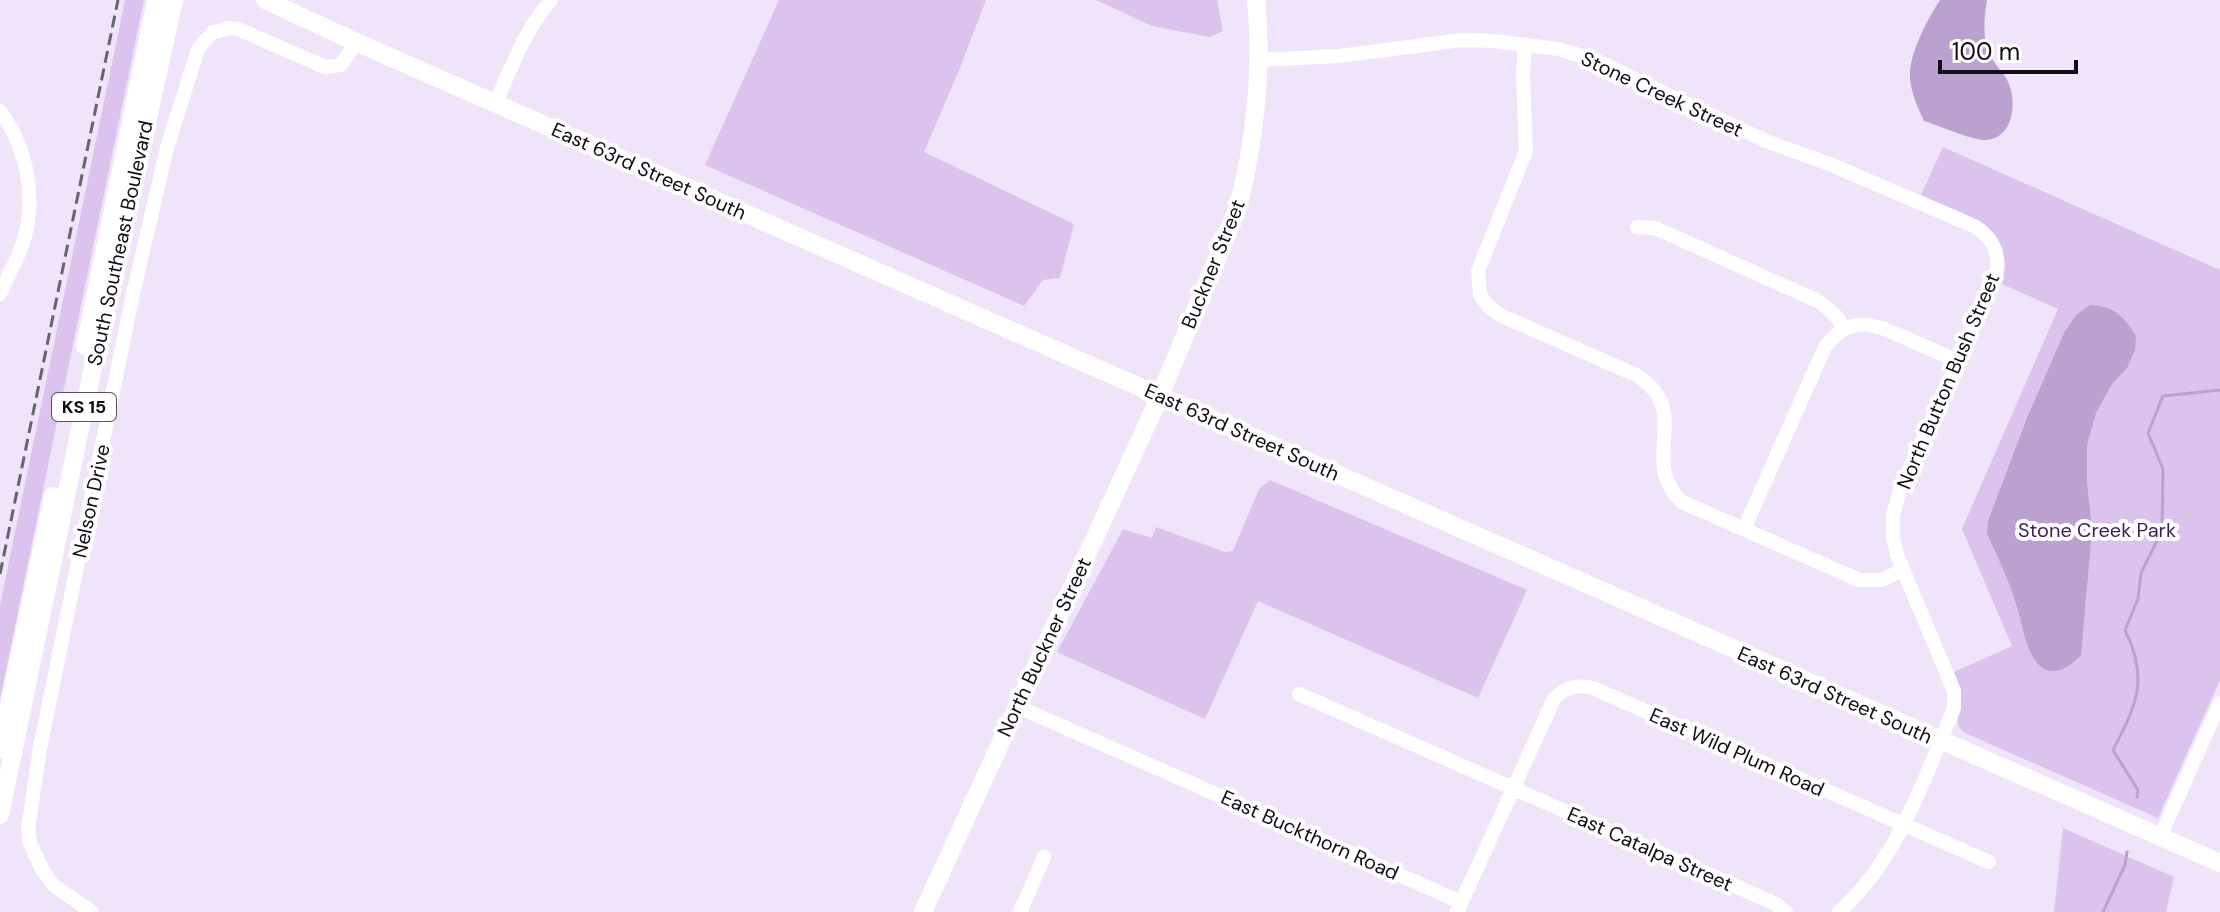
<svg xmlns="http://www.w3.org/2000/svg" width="2220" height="912" font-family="'DM Sans',sans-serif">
<rect width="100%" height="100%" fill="#f0e4fa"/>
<path fill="#dbc3ee" d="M125 0H144L0 699V605Z
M779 0H986L960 68 924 152 1074 224 1060 278 1043 280 1024 306 705 165Z
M1096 0H1217L1223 31 1210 37 1152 26Z
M1943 147 2220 270V680L2158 818 1965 733 1958 726C1957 704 1964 695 1954 672L2012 646 1962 529 2058 309 2002 284C2018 226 1963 214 1921 195Z
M1270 480 1527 590 1478 698 1258 601 1205 719 1057 652 1123 529 1152 538 1156 527 1225 552 1233 551 1259 489Z
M2063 828 2174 877 2166 912H2054Z"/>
<path fill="#bba1d0" d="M1940 0H1987C1984 19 1982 37 1990 55 1995 66 2007 75 2010 87 2017 107 2011 141 1984 140 1968 139 1941 126 1924 121 1918 108 1911 93 1910 78 1908 56 1928 18 1940 0Z
M2090 305C2114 306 2124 316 2136 336L2135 350 2127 368 2112 384 2096 413 2087 445V482L2092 530 2081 655C2070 667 2052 679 2038 664 2025 650 2022 621 2016 604 2009 580 1997 556 1987 533L1988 521 2027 418 2064 333 2076 315Z"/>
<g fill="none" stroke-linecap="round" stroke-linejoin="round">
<path stroke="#bba1d0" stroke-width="3" d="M2137 797 2138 790 2113 750C2137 704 2149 679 2125 630L2138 599 2141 573 2162 531 2163 469 2148 433 2163 396 2220 390
M2103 912 2125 865 2127 852"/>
<path stroke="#fff" stroke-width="14" d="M1525 45 1523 75 1526 151 1478 271 1480 295 1489 307 1500 315 1636 375C1695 411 1637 460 1682 502L1859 580H1881L1903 570
M1258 60 1339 56 1462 40 1495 41 1559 49 1595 60 1766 141 1832 165 1976 227C1995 240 2001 256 1995 278L1900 490 1893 515V536L1897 555 1954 691V708C1925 778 1897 861 1839 912
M495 104C512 67 524 31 551 0
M0 111C26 146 36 194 25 236 20 256 8 275 0 294
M1637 227 1655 228 1820 302 1837 317 1844 329
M1744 529 1825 347C1851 312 1877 325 1910 340 1926 347 1942 354 1958 361
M1299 694 1776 904 1786 912
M1016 706 1461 902
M2160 837 2220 703
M92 912 53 885 43 871 30 843 28 829 40 748 133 294 167 148 198 49 212 33 229 28 238 29 325 67 341 65 356 42
M1020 912 1044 857
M1457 912 1554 699C1565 687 1577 684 1593 688L1989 862"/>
<path stroke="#fff" stroke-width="18" d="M265 0 356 42 2220 863
M85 346 156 0
M0 749 53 496
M0 815 96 352 174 0
M923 912 1160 396 1237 210C1255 144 1263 68 1256 0"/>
<path stroke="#696270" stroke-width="3" stroke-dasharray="12 6" stroke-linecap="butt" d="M0 574 118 0"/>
</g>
<g text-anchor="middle" stroke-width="8" stroke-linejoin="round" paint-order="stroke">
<rect fill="#fff" stroke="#58555a" stroke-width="2" x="52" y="393" width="64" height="28" rx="6"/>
<g font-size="18" font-weight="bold" fill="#100c14">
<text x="84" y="413">KS 15</text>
</g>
<g font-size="20" fill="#100c14" stroke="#fff">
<text transform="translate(1662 94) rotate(25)" y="7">Stone Creek Street</text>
<text transform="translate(649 171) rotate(24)" y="7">East 63rd Street South</text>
<text transform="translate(120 243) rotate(-78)" y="7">South Southeast Boulevard</text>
<text transform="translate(1213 264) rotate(-68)" y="7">Buckner Street</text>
<text transform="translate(1948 381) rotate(-67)" y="7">North Button Bush Street</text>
<text transform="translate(1242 432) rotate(24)" y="7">East 63rd Street South</text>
<text transform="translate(91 501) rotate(-78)" y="7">Nelson Drive</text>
<text transform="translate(1044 647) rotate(-65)" y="7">North Buckner Street</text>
<text transform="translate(1835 695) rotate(24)" y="7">East 63rd Street South</text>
<text transform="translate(1737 752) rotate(24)" y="7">East Wild Plum Road</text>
<text transform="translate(1310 835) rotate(24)" y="7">East Buckthorn Road</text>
<text transform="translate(1650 849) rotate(24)" y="7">East Catalpa Street</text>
</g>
<g font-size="20" fill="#3f1d56" stroke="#fff">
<text x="2097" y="537">Stone Creek Park</text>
</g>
</g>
<path d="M1940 60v12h136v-12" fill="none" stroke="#100c14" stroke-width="4"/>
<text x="1952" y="60" font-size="24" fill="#100c14" stroke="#ffffff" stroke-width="6" paint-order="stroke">100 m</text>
</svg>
